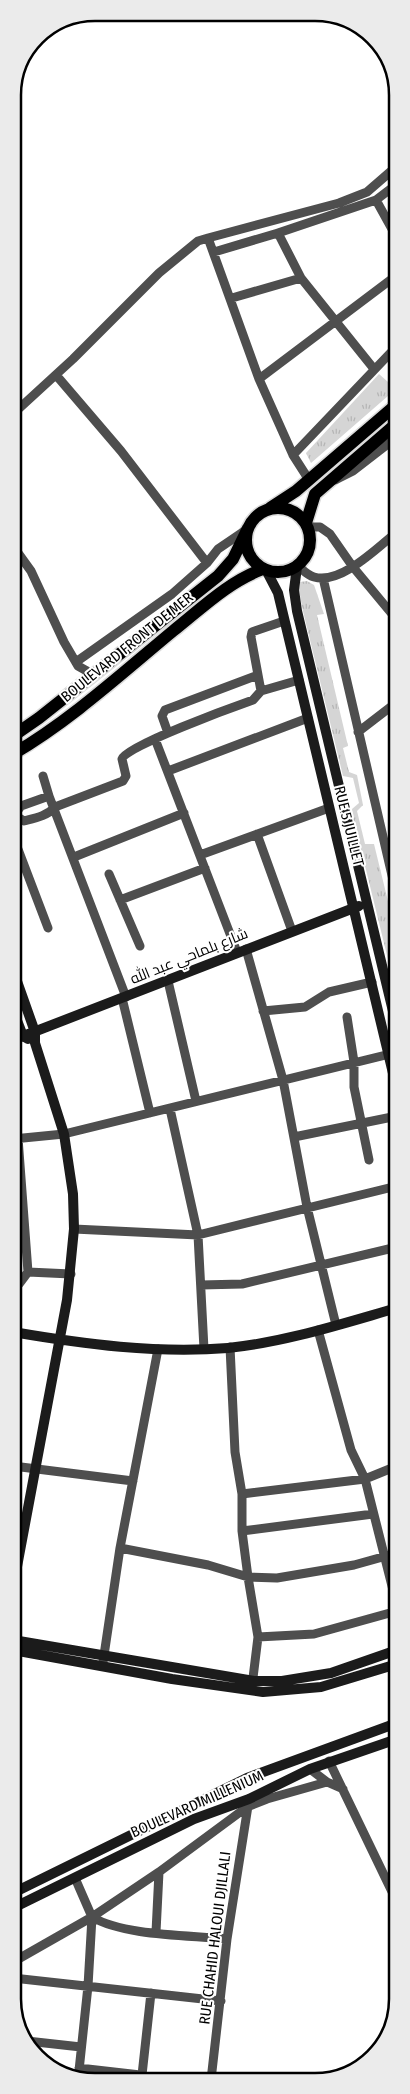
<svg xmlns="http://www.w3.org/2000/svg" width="410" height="2094" font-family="'Fira Sans Condensed',Cairo,sans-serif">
<defs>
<pattern id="grass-tufts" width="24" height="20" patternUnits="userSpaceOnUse" patternTransform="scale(1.25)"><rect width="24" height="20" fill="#d5d5d5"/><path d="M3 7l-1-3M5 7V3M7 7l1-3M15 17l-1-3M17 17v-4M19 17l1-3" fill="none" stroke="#b5b5b5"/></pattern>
</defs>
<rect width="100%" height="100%" fill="#fff"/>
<path fill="url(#grass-tufts)" d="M379 374 396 389 311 463 306 453Z
M307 581 314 585 324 614 317 615 348 746 343 748 349 772 357 775 363 805 357 811 365 844H374L397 938V996L353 817 352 809 359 803 353 778 343 776 302 607 299 589 300 582Z"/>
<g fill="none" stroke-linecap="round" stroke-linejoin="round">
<defs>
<path id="primary" d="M246 540a32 32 0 1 1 64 0a32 32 0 1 1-64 0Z
M270 508 296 491 397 404
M306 523 315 494 397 423
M13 736 39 718 218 576 233 559 248 528
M13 754C71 720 121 674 173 631 202 608 228 582 263 569"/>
</defs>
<use href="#primary" stroke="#dbdbdb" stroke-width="15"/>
<path stroke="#4e4e4e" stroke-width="9" d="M376 200 397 184
M278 233 376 200 397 238
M208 238 339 203 367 192 397 166
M214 252 278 233 301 278 232 298
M301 278 374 369
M56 375 121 451 207 563 218 549 246 530
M13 414 73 359 159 273 198 241 208 238 259 379
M293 455 259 379 397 275
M309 480 293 455 397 346
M335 480 353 471 397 437
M308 527H320L330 534 353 567 397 620
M13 546 31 571 64 642 78 666 94 675
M298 566C303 570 307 575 314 577 341 585 378 547 397 532
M323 578 397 897
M76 662 172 594 207 563
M261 691 251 637 252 632 284 621
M358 732 397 702
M168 733 162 716 165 710 258 675
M155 739 237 952
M168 771 308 718
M43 776 49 796
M13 814 24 821C36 818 47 816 55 807L123 781 126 776 122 759C126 746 233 707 253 700L261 691 299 680
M15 814 21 806 49 796 126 997
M257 834 292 931
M13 836 48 928
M200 855 329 808
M74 857 184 813
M109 874 140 946
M120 900 205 868
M246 949 283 1080 307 1207 336 1325
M168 981 196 1101
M122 998 150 1113
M263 1011 305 1007 329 992 372 982
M347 1017 354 1062V1087L369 1160
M170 1109 198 1235 204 1349
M294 1137 397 1116
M13 1139 64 1134 390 1054
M74 1229 198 1235 397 1186
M28 1272 71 1274
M13 1285 19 1284 28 1272 18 1138
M201 1285 242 1284 397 1247
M318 1330 351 1450 365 1479 397 1606
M230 1347 235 1452 242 1494V1531L248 1577 258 1637 252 1686
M13 1466 133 1481
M242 1494 365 1479 397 1466
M242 1531 373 1514
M120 1548 208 1565 248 1577 277 1578 354 1565 397 1553
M258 1637 314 1634 397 1611
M103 1662 120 1548 158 1349
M392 1740 397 1754
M329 1761 397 1902
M310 1769 327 1782 343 1789
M75 1878 92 1917 88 1986 78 2080
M92 1917C124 1936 189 1935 227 1939
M156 1932 159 1872
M13 1962 92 1917 159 1872 247 1807 267 1799 327 1782
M13 1978 221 2001
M27 2041 81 2047
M79 2068 184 2080
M142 2075 151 1993
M211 2080 227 1939 248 1806"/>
<path stroke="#1b1b1b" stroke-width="10" d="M297 567 294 590 297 611 397 1028
M266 570 278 593 397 1090
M394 884 397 882
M13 970 35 1032V1043L64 1134 73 1194 74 1229 67 1300 13 1588
M13 1010 23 1036 28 1039
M13 1040 359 906
M13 1332C83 1344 157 1354 228 1348 286 1342 341 1324 397 1308
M13 1640 254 1681H282L331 1673 397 1650
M13 1650 172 1679 263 1692 321 1687 397 1664
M13 1893 247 1778 397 1723
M13 1908 194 1819 249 1799 310 1769 397 1739"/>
<use href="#primary" stroke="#000" stroke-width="12"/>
</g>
<g text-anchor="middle" stroke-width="4" stroke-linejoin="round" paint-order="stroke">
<g font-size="15" fill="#000" stroke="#fff">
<text transform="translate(127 647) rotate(-39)" y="5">BOULEVARD FRONT DE MER</text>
<text transform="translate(349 826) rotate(76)" y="5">RUE 5 JUILLET</text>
<text transform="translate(189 956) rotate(-22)" y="5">شارع بلماحي عبد الله</text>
<text transform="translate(197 1804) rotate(-24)" y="5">BOULEVARD MILLENIUM</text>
<text transform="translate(215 1938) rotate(-83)" y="5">RUE CHAHID HALOUI DJILLALI</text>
</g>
</g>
<path d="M0 0H410V2094H0ZM95 21H315A74 74 0 0 1 389 95V1999A74 74 0 0 1 315 2073H95A74 74 0 0 1 21 1999V95A74 74 0 0 1 95 21Z" fill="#ebebeb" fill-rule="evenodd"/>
<path fill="none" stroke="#000" stroke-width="2.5" d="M95 21H315A74 74 0 0 1 389 95V1999A74 74 0 0 1 315 2073H95A74 74 0 0 1 21 1999V95A74 74 0 0 1 95 21Z"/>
</svg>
